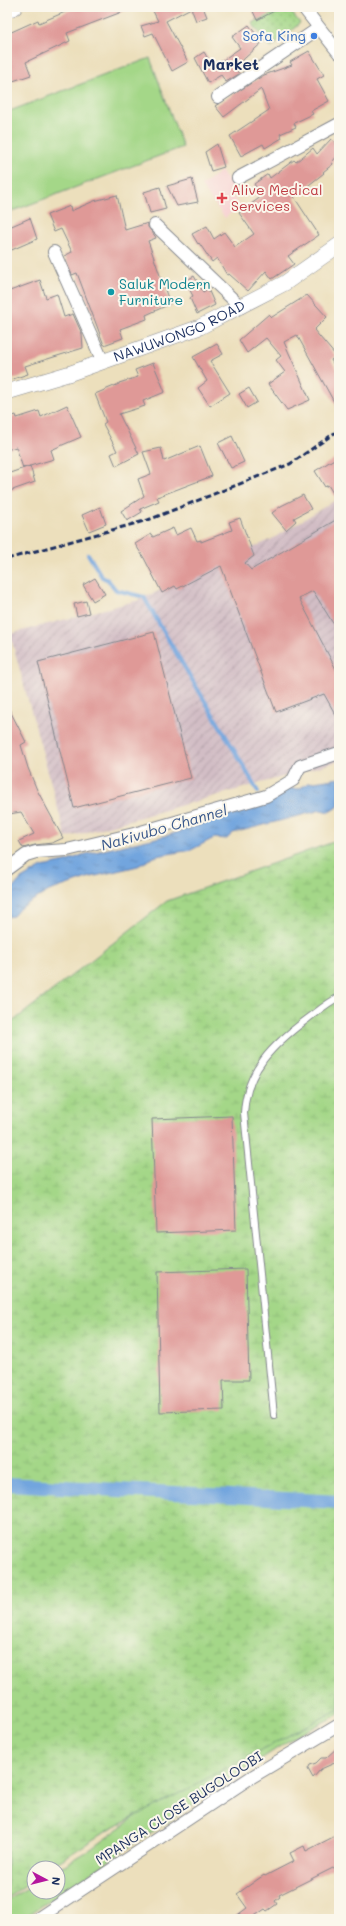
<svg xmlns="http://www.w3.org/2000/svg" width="346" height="1926" font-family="Mali,sans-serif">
<defs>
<pattern id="industrial-furrows" width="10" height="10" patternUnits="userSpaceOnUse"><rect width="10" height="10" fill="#d2bdc5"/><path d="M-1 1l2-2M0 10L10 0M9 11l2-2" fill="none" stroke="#aa9aa3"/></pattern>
<pattern id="wetland-marsh" width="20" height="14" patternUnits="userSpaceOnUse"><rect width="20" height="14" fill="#a4d788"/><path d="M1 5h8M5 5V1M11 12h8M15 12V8" fill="none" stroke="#8db978"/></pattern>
<pattern id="park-dots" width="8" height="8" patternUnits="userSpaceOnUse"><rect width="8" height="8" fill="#a4d788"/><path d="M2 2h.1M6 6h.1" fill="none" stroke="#8db978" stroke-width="1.8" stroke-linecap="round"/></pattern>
<pattern id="water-ripples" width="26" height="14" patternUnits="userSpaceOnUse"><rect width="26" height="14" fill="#72a5de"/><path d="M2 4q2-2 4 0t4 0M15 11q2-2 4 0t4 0" fill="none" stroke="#5d87b7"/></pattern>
</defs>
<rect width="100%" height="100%" fill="#fbf7ec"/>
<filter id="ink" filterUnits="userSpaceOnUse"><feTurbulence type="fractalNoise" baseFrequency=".025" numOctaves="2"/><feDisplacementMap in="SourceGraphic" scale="8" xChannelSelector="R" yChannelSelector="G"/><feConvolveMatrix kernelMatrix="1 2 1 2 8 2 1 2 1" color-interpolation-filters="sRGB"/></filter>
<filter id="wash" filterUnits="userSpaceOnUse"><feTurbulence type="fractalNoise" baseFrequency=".012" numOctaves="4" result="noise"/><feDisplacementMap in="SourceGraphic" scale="16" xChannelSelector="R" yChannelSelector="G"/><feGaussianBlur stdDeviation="0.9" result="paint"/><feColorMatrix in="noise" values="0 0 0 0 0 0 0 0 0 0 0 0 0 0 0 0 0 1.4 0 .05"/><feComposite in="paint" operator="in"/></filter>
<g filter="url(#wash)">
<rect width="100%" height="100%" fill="#ecdfbc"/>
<path fill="#f7cfd0" d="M221,171L233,187L229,191L240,206L225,218L201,186Z"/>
<path fill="url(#industrial-furrows)" d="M339,498V761L66,838L10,634L139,600L272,539Z"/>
<path fill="#a4d788" stroke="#608373" d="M150,58L183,147L7,213V112Z
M339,1689V1714L291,1739L22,1919H7V1900L34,1884V1892H58V1869L88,1851L207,1765Z"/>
<path fill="url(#wetland-marsh)" stroke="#608373" d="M339,840V1709L100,1835L49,1868H34V1879L7,1898V1026L167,901Z"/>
<path fill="url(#park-dots)" stroke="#608373" d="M287,7L300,23L271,48L252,23Z"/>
<path fill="url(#water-ripples)" stroke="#466a9e" d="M339,778V806L329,812L321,810L233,833L227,839L214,838L191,850L156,856L138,866L87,878L49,891L20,908L13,916L7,917V895L21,879L42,867L66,862L82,855L169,835L227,816L249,803L271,800L286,788L299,789L308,783Z"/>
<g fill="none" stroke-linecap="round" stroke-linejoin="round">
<path stroke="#72a5de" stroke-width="4" d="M88,554L102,577L108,580L116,590L144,597C180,663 222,726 258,792"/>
<path stroke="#72a5de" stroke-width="14" d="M7,1484L339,1502"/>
</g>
<g id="blocks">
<path fill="#df9997" d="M77,7L132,8L67,33L70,41L26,62L31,75L13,81L7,64V34L38,20L39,23Z
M151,7H203L207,17L196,21L191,8L166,21L188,62L172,71L153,33L145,36L141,26L158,21Z
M251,7H282L257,20Z
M249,25L258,37L262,34L266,39L235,67L239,74L226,82L221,75L208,83L195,58L204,52L213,67L240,48L232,37Z
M309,51L324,75L317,79L329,101L311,111L313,114L294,123L296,127L280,134L282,138L265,148L263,144L241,156L230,136L269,110L261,89L224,117L215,106L264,75L292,65L290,62Z
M331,139L339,146V154L332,162L333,164L323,172L324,173L294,197L319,235L288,256L294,264L272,279L266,271L248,291L229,274L227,275L217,258L212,262L199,243L198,244L192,234L207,226L214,239L224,232L235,247L254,234L239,213L262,196L254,184L268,174L270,178L294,160L296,162L313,148L317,154Z
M217,144L224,167L211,171L205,152Z
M192,179L198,202L177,206L167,186Z
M160,187L166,209L150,213L144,192Z
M117,195L125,230L148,223V227L155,236L156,238L148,241L170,304L146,315L147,319L120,329L123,338L104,345L77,273L72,275L64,256L72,252L61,229L54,232L47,215L70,206L71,211L94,201Z
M30,218L37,239L7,252V240L10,238L7,228Z
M194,276L203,292L208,289L215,305L197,314L190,298L193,296L185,281Z
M40,280L46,298L57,294L64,317L73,314L82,334L83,348L25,366L28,374L7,381V292Z
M307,295L327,317L314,330L336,356L331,360L339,373V411L297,335L284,342L310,400L287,410L268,384L285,372L276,360L281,356L266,338L247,353L239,340L269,314L272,317Z
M217,344L223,354L210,361L230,393L210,406L198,388L207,381L193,357Z
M153,363L165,392L143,401L145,406L119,414L139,454L116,466L111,454L117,451L103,424L106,422L95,394L119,384V383L138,377L135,370Z
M249,388L257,402L247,408L239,394Z
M67,405L81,437L51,450L54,459L23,468L16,447L7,450V418L16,415L17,418L39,411L41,417Z
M232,436L244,462L231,468L218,443Z
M200,446L212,476L157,497L159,501L140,509L142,512L127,521L121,511L144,496L138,479L151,474L143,452L161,448L164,461Z
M339,456V503L328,485L325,487L315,471Z
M30,466L35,482L7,492V474Z
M303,495L311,509L294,518L296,521L286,530L272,513L281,506Z
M100,507L106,524L89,531L82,515Z
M240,518L254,556L245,563L251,570L339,518V633L313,591L299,598L339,675V721L324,694L276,712L221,566L177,589L175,586L162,593L144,558L135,544L151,534L153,537L173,528L176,535L191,528L197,541L201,540V542L232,530L229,522Z
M95,578L105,594L93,601L83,585Z
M86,601L89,613L77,616L74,604Z
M154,632L191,778L74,808L38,662Z
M7,705L26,742L21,745L28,768L37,790L63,838L52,843L35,845L23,848L19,841L34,834L21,812L9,814L7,802Z
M232,1116L236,1230L156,1233L152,1119Z
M246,1269L249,1380H223L224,1410L160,1412L157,1272Z
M339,1746V1761L321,1769L313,1778L308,1769L310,1765L316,1763L321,1758H326Z
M339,1834V1865L279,1895L280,1897L275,1901L277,1904L267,1911L265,1909L250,1919H232L247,1908L237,1894L264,1875L265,1876L294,1861L290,1853L304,1846L306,1851Z"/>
</g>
</g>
<g filter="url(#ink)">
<use href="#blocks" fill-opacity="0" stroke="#84878d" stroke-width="1"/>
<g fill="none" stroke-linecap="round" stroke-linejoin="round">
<g stroke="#84878d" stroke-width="8">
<path id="service" d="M274,1415L244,1113C246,1070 274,1044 306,1020C317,1012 327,1003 339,997"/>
</g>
<g stroke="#84878d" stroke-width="14">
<path id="minor" d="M303,7L339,53
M218,97L319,28
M238,178L339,124
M155,225L241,307
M54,252L103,362
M7,869L26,855L36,852L67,850L134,834L266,796L293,780L300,766L339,753
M37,1919L250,1778L339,1725"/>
</g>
<g stroke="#84878d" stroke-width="16">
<g id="tertiary">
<path d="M7,10L15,7"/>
<path id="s1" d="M7,392L71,373L200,327L285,283L339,245"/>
</g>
</g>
<use href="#service" stroke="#fff" stroke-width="6"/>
<use href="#minor" stroke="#fff" stroke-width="12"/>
<use href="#tertiary" stroke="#fff" stroke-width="15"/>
<path stroke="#1b2f5e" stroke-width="3" stroke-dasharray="6 3" stroke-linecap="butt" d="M7,559L148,520L290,464L339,430"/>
</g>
</g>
<circle fill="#3f7fe0" stroke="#fbf7ec" stroke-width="1.5" cx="314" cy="36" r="4"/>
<path fill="#e0444e" stroke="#fbf7ec" stroke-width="1.5" d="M220 192h4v4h4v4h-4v4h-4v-4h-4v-4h4z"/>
<circle fill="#0f9aa8" stroke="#fbf7ec" stroke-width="1.5" cx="111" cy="292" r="4"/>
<g text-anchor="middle" stroke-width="4" stroke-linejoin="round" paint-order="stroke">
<g font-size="14" fill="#366cbe" stroke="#fbf7ec" text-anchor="end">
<text x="306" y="41">Sofa King</text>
</g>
<g font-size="14" fill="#be3a42" stroke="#fbf7ec" text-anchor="start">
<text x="231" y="195">Alive Medical<tspan x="231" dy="16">Services</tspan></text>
</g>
<g font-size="14" fill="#0d838f" stroke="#fbf7ec" text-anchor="start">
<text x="119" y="289">Saluk Modern<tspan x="119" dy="16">Furniture</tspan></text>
</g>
<g font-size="14" fill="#1b2f5e" stroke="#fbf7ec">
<text dy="5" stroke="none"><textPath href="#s1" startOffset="183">NAWUWONGO ROAD</textPath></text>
<text transform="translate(179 1808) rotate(-33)" y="5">MPANGA CLOSE BUGOLOOBI</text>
</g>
<g font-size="15" font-style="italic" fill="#39588b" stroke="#fbf7ec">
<text transform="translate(164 828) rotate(-16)" y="5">Nakivubo Channel</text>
</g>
<g font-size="16" font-weight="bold" fill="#1b2f5e" stroke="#fbf7ec">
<text x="231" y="70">Market</text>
</g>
</g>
<rect width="346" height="1926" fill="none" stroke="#fbf7ec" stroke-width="24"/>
<g transform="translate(46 1880) rotate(97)"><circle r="19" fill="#fbf7ec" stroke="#a1a7b3"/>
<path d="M0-3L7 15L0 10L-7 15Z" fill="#b5179e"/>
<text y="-6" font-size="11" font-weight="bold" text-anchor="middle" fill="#1b2f5e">N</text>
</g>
</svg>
